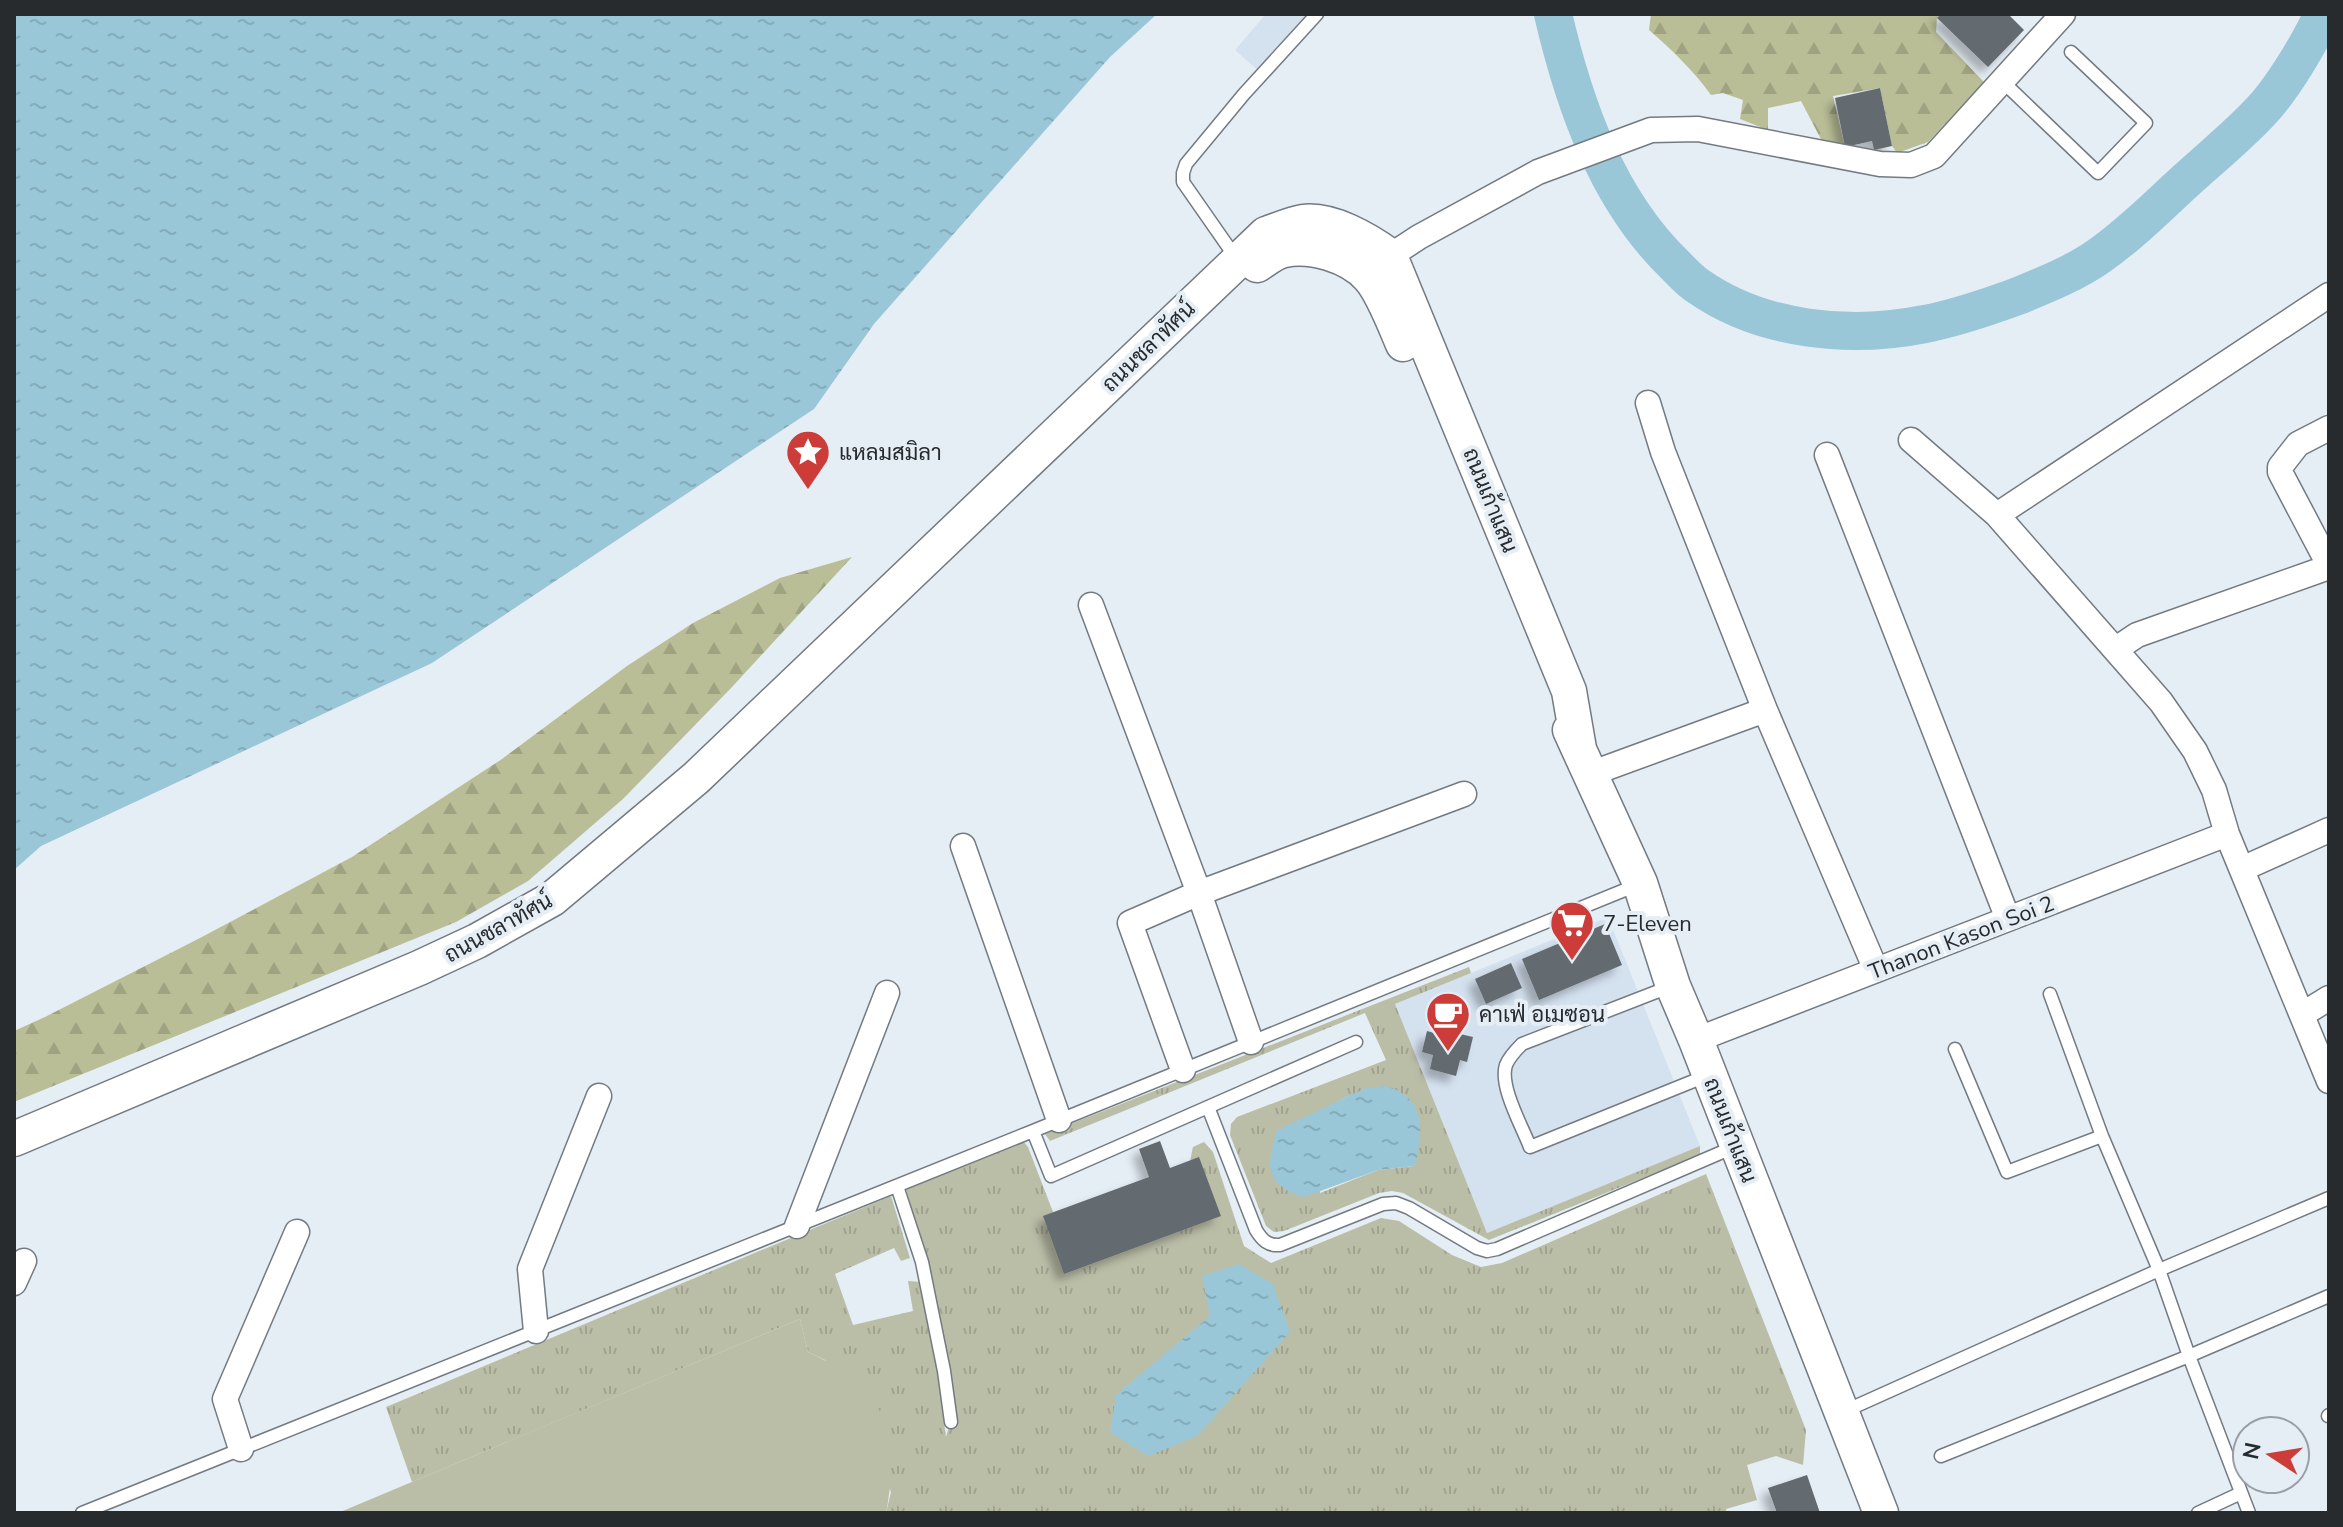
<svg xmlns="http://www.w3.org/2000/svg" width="2343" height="1527" font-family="'Nunito Sans',Sarabun,sans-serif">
<defs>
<pattern id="grass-tufts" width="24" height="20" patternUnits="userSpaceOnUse" patternTransform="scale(2)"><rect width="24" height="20" fill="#bbbea7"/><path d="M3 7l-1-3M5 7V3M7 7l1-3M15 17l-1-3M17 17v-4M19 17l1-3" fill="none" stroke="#a1a390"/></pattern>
<pattern id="forest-firs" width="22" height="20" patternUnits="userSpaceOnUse" patternTransform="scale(2)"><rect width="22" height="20" fill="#b9be97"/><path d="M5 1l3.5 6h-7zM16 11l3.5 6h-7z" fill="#9fa382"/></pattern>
<pattern id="water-ripples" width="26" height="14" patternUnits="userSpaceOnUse" patternTransform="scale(2)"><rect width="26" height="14" fill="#99c7d7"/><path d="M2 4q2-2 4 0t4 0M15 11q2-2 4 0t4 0" fill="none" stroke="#84abb9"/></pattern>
<filter id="shadow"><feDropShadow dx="-7" dy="7" stdDeviation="4" flood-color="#0004"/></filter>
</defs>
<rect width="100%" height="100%" fill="#e5edf5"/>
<path fill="#d4e1ef" d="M1266,14H1311L1260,72L1235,50Z
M1608,917L1700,1146L1487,1233L1395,1004Z"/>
<path fill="url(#grass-tufts)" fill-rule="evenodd" d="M1469,967L1471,973L1395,1004L1487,1233L1700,1146V1155L1489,1240L1403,1193L1392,1191L1379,1193L1284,1231L1274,1232L1266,1226L1230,1135L1231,1124L1237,1117L1386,1060L1365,1013L1050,1141L1045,1134ZM1348,1096L1414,1166L1378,1170L1320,1193L1326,1108Z
M1024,1142L1028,1147L1053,1212L1220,1216L1199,1158L1190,1161L1193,1147L1204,1142L1213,1152L1244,1246L1271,1263L1381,1218L1399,1221L1452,1255L1481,1267L1502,1263L1706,1174L1806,1430L1803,1465L1776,1456L1747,1465L1757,1500L1726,1509L1727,1513H886L891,1492L825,1360L808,1352L800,1319L412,1482L386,1407L891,1196L910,1258L901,1261L894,1248L835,1274L853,1325L913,1311L908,1281L921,1282L936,1362L946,1437L955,1406L929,1270L906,1189Z"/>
<path fill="url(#forest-firs)" d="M1651,14H1941L1937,18L1936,32L1984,82L1928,142L1897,153L1892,146L1880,88L1833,96L1845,147L1823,143L1801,101L1768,108V130L1740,119L1743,100L1723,93L1711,95C1693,70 1672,50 1649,30Z
M852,557L732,687L623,799L528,881L456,922L14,1102V1031L45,1017L200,938L352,857L502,759L627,666L693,623L780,578Z"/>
<path fill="#bbbea7" d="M800,1319L808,1352C825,1360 842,1369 856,1380C894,1411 895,1469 886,1513H338Z"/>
<path fill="url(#water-ripples)" d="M14,14H1157L1110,57L874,324L814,409L432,663L41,846L14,870Z
M1386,1086C1427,1098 1423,1132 1415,1166L1378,1170L1304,1197L1289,1192L1276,1182L1269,1165L1276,1131L1348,1096L1367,1088Z
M1239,1264L1273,1284L1290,1332L1197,1436L1148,1456L1110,1432L1116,1395L1210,1316L1202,1276Z"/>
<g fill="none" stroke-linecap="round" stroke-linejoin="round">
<path stroke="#99c7d7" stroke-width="38" d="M1553,14C1574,104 1607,200 1676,266C1683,273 1690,281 1698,286C1762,331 1850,339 1925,324C1956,318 1988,307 2018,296C2045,285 2075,273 2099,256C2129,235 2155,209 2181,185C2208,160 2237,137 2261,111C2283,88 2310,42 2323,14"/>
</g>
<path fill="#636a70" filter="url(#shadow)" d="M1941,14H2008L2024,30L1988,67L1937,18Z
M1880,88L1892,146L1874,150L1872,141L1845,147L1835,98Z
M1605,924L1622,965L1539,1000L1522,959Z
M1511,963L1522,988L1486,1004L1475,979Z
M1427,1031L1445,1036L1447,1031L1473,1037L1467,1062L1460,1060L1456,1076L1430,1069L1433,1055L1422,1052Z
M1160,1141L1170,1168L1199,1157L1221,1216L1064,1274L1043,1216L1149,1177L1139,1149Z
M1807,1475L1820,1513H1777L1768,1488Z"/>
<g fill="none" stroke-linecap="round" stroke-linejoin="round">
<g stroke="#737a81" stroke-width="15">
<path id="lane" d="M2002,81L2098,173L2146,123L2071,52
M1236,258L1183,182V173L1186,164L1244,94L1317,14
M1669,987L1522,1044C1516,1050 1509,1057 1506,1065C1499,1086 1522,1126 1530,1147L1706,1076
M2050,994L2102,1136L2159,1270L2189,1356L2249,1513
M1955,1049L2007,1172L2102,1136
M1208,1107L1256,1230C1262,1240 1268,1246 1280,1245L1383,1204L1396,1203L1409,1208L1477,1248L1487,1251L1497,1249L1734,1147
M1033,1131L1051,1176L1356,1042
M897,1186L922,1262L944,1371L951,1422
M1845,1411L2159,1270L2329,1198
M2328,1416L2329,1415
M1941,1456L2189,1356L2329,1296
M82,1513L1033,1131L1637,885
M2198,1513L2241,1493"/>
</g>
<g stroke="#737a81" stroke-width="27">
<path id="street" d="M1380,266L1390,256L1419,237L1538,172L1651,130L1698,129L1880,164L1911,165L1934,156L2063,14
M1648,403L1663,452L1765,710L1876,970
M2329,428L2298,444L2280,467V472L2329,565
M1911,440L1997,515L2161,702L2195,751L2214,790L2227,834L2329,1081
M1827,455L2008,919
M1997,515L2329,295
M1091,605L1199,893L1251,1042
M2116,649L2137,635L2329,567
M1590,774L1765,710
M963,846L1059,1120
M2242,869L2329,830
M2303,1014L2329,998
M1696,1040L2227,834
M1183,1070L1130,923L1199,893L1464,794
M797,1226L887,993
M14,1283L24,1261
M536,1331L530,1269L599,1096
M241,1449L225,1399L297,1232"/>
</g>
<g stroke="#737a81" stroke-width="37">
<path id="secondary" d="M1257,265C1265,260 1274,252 1284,250C1311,244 1350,256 1369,277C1382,291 1395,325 1403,344
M1570,730L1640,883L1673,986L1696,1040L1881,1513
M14,1139L419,968L477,941L552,899L696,778L1266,234C1278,230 1291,224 1303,222C1331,218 1368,240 1390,256L1569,691L1579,749"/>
</g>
<use href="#lane" stroke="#fff" stroke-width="12"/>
<use href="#street" stroke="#fff" stroke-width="24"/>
<use href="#secondary" stroke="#fff" stroke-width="34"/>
</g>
<defs>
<g id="sight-pin" transform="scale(2.3)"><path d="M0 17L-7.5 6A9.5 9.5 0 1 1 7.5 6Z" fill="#cc3d39" stroke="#e5edf5"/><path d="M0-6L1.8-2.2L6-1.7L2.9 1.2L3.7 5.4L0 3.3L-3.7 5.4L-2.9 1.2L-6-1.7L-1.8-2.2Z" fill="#fff"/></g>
<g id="supermarket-pin" transform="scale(2.3)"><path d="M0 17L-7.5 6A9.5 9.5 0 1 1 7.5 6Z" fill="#cc3d39" stroke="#e5edf5"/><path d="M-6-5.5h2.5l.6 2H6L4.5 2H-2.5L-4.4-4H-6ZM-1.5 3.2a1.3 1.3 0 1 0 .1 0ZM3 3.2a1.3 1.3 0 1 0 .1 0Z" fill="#fff"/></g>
<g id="cafe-pin" transform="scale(2.3)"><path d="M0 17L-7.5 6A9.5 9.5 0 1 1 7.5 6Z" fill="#cc3d39" stroke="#e5edf5"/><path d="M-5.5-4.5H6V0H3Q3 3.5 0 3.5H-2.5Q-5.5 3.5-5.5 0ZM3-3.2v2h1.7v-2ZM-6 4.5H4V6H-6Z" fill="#fff"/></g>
</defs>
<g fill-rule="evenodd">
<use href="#sight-pin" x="808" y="452"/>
<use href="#supermarket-pin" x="1572" y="923"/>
<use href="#cafe-pin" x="1448" y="1014"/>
</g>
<g text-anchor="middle" stroke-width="8" stroke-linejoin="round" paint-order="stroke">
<g font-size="22" fill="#282b2e" stroke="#e5edf5">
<text transform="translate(1148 346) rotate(-44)" y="8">ถนนชลาทัศน์</text>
<text transform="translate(1491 500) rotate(68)" y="8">ถนนเก้าแสน</text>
<text transform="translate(498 927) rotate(-29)" y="8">ถนนชลาทัศน์</text>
<text transform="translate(1961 937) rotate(-21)" y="8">Thanon Kason Soi 2</text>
<text transform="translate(1731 1130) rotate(69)" y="8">ถนนเก้าแสน</text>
</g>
<g font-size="22" fill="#282b2e" stroke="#e5edf5" text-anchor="start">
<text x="839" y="460">แหลมสมิลา</text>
<text x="1603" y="931">7-Eleven</text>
<text x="1479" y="1022">คาเฟ่ อเมซอน</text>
</g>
</g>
<rect width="2343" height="1527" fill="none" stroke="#282b2e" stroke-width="32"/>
<g transform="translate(2271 1455) rotate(282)"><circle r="38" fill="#e5edf5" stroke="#999fa5" stroke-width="2"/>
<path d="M0-6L14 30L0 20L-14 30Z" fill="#cc3d39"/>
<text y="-12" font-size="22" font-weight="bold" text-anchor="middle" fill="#282b2e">N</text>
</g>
</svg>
